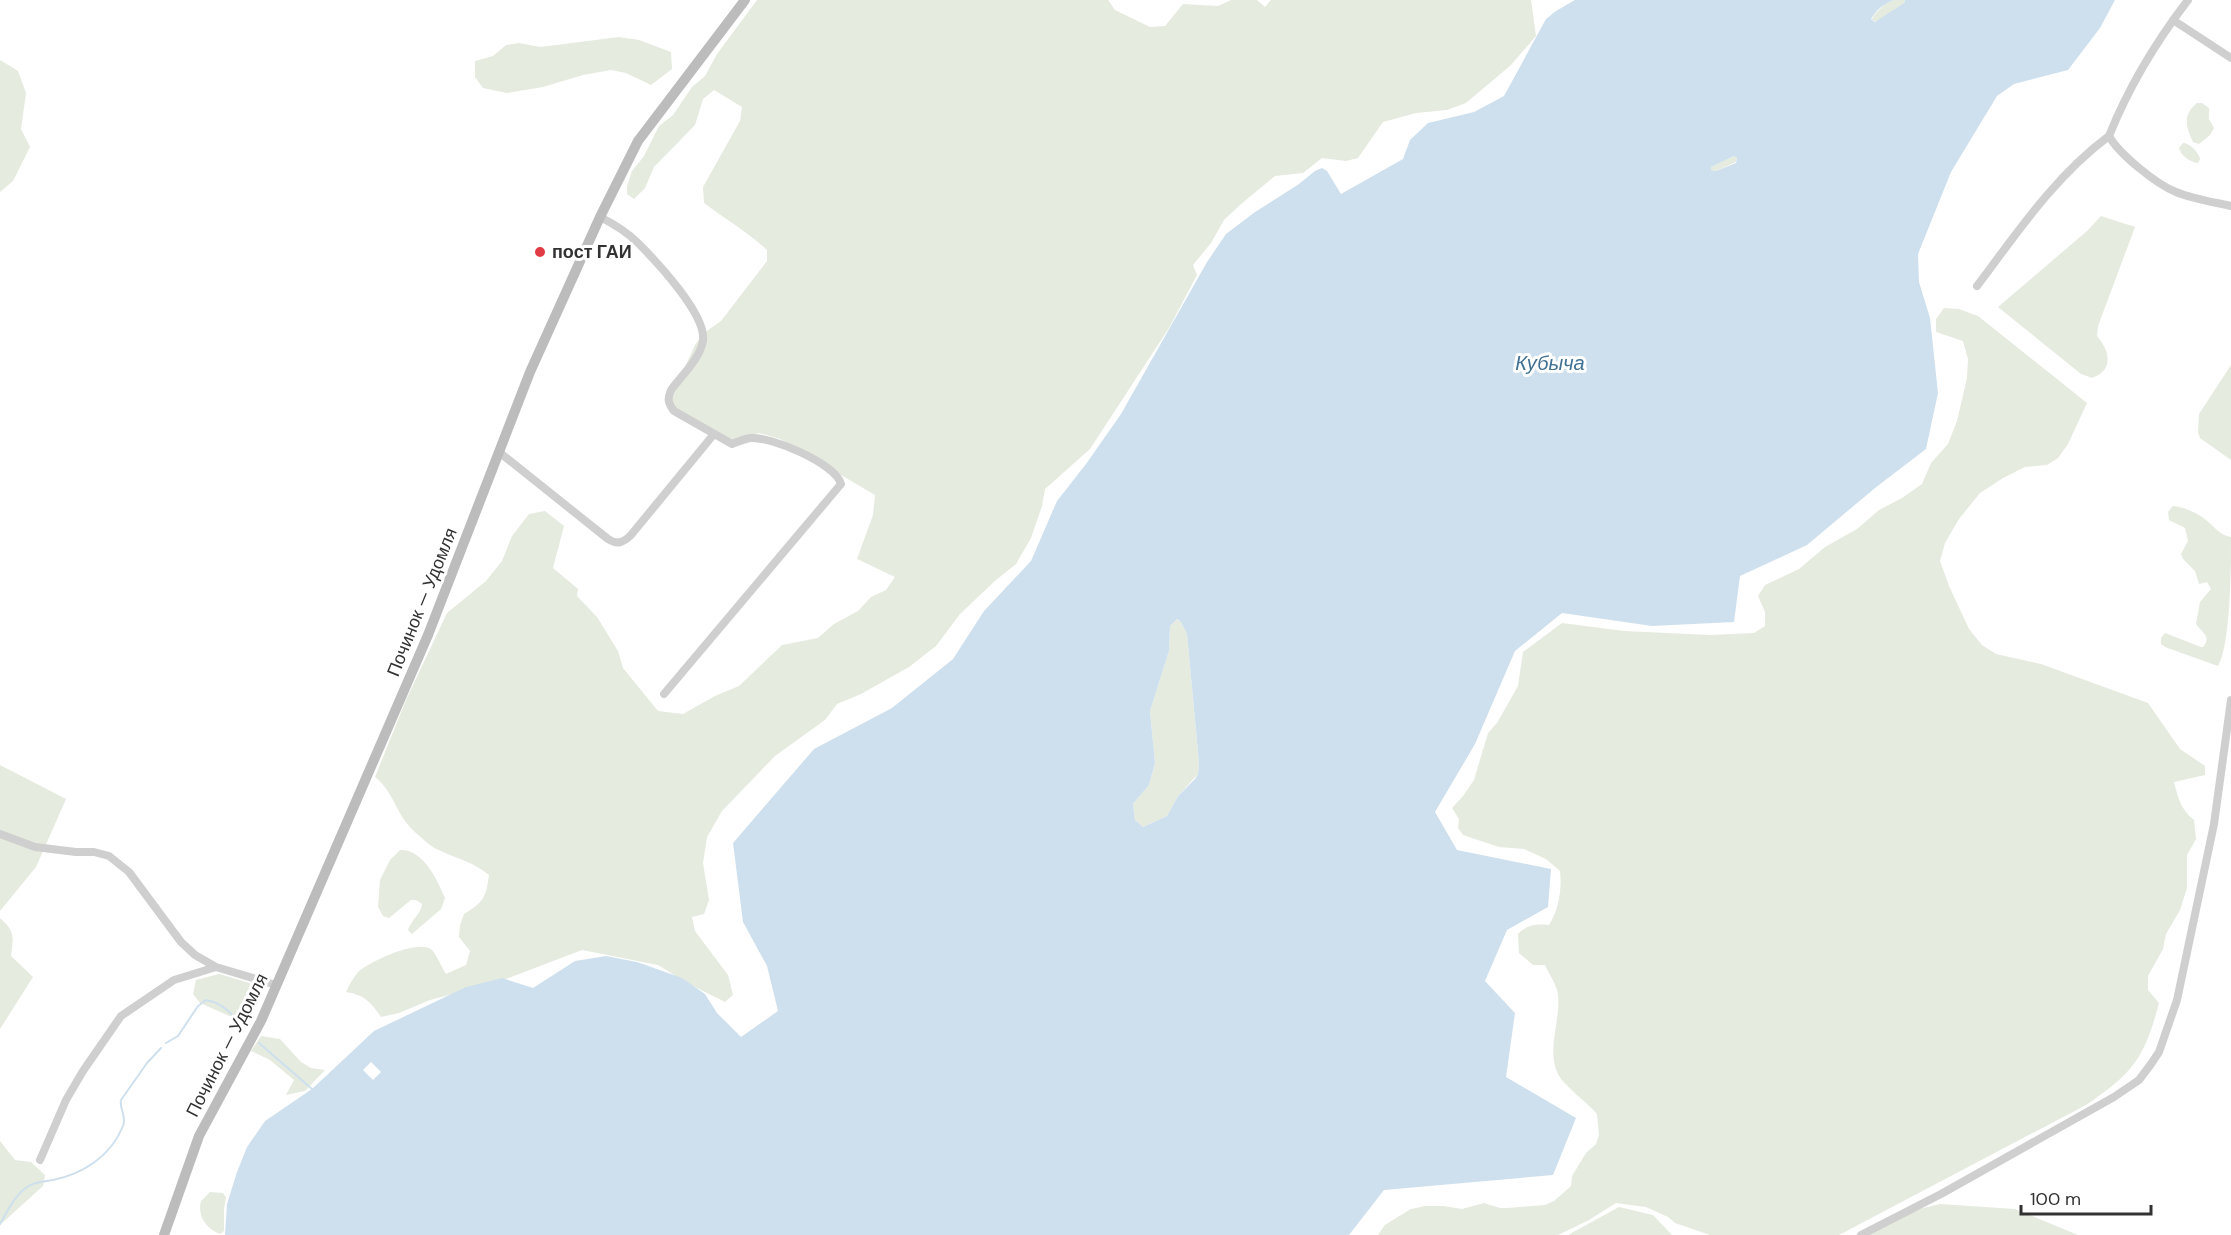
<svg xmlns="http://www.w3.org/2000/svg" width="2231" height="1235" font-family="'DM Sans',sans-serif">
<rect width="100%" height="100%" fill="#fff"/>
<path fill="#e5ebde" d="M757,0H1108L1115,10L1150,27L1165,26L1183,4L1218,6L1231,0H1257L1265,7L1271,0H1531L1536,36L1511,65L1466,103L1447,110L1416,113L1383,122L1358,158L1346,161L1322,158L1303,173L1275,176L1241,204L1224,220L1211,243L1193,265L1197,275L1169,328L1090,449L1045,489L1042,506L1031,538L1016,564L996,580L960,614L936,646L909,667L861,694L837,704L825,720L775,756L722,811L707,837L703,863L709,900L704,914L692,917L695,931L728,975L733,995L725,1002L687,983L658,965L582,950L498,982L430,1000L399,1013L381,1017C371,1002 363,994 346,992C349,985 353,978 358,972C369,962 419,938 432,950C436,954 442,968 446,974L466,965L470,951L459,937L460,925L464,914C484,902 486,897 489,875C470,860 459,860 439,850C431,847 423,839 416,833C395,815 396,794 375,777L406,700L447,613L486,581L502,561L512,536L529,514L545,511L564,526L553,568L578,589L577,596L597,617L618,651L623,668L658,711L683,714L715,696L739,686L782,645L818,638L834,624L858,611L871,597L886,590L895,577L857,559L873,515L875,495L780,439L759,433L727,441L676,409L670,400L695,345L704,333L721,321L767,261V250C748,232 725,219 704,203L703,187L740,121L742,107L714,90L703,99L695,125L654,167L645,188L634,199L627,194V186L632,171L644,156L659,126L673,115L692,87L705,76L717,54Z
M1894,0H1905L1904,3L1877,22L1872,20L1873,16L1886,3Z
M619,37L639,40L671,52L672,69L651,85L626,73L611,70L583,75L543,87L507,93L483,88L475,77V61L493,56L506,45L519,43L540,47Z
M0,60L18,71L26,93L21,129L30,147L13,181L0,192Z
M2197,103H2202L2209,108V119L2214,128L2210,135L2199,144L2193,142C2186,127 2182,115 2197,103Z
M2183,143C2190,143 2199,153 2200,159L2198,163C2190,162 2181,156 2179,148Z
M1734,156L1737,158L1736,162L1716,171L1711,170V167Z
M2101,216L2135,227L2098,326L2097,336C2109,350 2115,370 2092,378L2081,374L1998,307L2087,231Z
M1944,308L1959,309L1978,316L2087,403L2068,444L2058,458L2047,465L2025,467L2003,478L1980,493L1959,519L1945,543L1940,561L1949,586L1969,629L1982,645L1996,654L2041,664L2148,703L2180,749L2205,766V775L2174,782C2178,798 2181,810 2194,820L2196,839L2187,855V888L2180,910L2166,934L2163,949L2148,976V990L2159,1003C2144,1059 2133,1073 2086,1105L1839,1235H1710L1675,1223L1668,1217L1646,1207L1616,1203L1589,1220L1558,1235H1378L1385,1225L1396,1218L1411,1209L1425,1206H1443L1462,1209L1484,1203L1500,1208H1508L1545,1205L1554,1201L1571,1186L1572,1176L1586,1153L1596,1144L1599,1135L1597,1114C1587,1102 1565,1087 1558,1074C1546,1050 1561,1020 1558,995C1557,985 1549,974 1545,965H1533L1519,953L1518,934C1528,924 1536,924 1549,925C1559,910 1562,888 1560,871L1546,859L1524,849L1499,847L1463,835L1458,828L1459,819L1452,808L1463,796L1474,780L1488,733L1497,723L1518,686L1523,652L1562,623L1624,631L1710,635L1754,633L1765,626V612L1758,596L1765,585L1799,569L1825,547L1857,529L1879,510L1902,498L1922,484L1931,463L1948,444L1957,421L1967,378L1968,359L1963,341L1936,332V319Z
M2231,365V460L2200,438L2198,432L2199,414Z
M2173,506C2185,507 2197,513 2206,520C2215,527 2219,535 2231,537C2231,566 2231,645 2218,666L2165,647L2161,644V638L2165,633L2201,647H2203C2212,636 2202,633 2196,624L2200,602L2211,589L2207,582L2199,584L2195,571L2183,559L2181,554L2188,541L2185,528L2169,520L2168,512Z
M1176,619L1181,622L1187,634L1199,763L1198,774L1178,796L1167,816L1143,827L1135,820L1133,804L1149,785L1155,763L1150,711L1169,651L1170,626Z
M0,765L66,799L36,867L0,911Z
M400,850C423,849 437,879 445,898L441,909L412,934L408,930C411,920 421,914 422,904L416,900H411L389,918L383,916L378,907L380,880L390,860Z
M0,918C16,932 13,937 11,956L33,977L0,1029Z
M219,974L250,983L251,994L234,1018L200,1003L193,994L196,980Z
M261,1036L280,1039L301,1062L311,1068L325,1070L305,1091L286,1095L294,1080L270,1060L251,1051Z
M0,1141L15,1160L31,1162L45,1175L43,1186L0,1225Z
M210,1192L223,1193L226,1197L224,1209V1231L220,1234C206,1229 197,1216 201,1201Z
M1940,1204L2015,1209L2078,1235H1865L1907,1212Z
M1619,1207L1653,1215L1672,1235H1568Z"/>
<path fill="#cee0ed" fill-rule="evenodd" d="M1575,0H1894C1885,3 1876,10 1871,19L1875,22L1904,3L1905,0H2115L2100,28L2068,70L2014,84L1997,96L1951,172L1918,254L1919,282L1930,318L1938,393L1926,449L1875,488L1807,545L1740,576L1734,622L1652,626L1562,613L1515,651L1475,744L1435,812L1457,850L1551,869L1548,907L1507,930L1485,981L1515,1013L1506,1077L1576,1118L1553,1175L1384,1190L1349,1235H225L227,1204L237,1172L247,1147L265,1121L312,1089L374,1031L466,987L502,978L533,988L575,961L606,956L637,962L682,978L705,994L717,1013L741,1037L778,1011L767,966L743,922L733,843L814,749L892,708L953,659L984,611L1031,561L1057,501L1086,464L1121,414L1207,262L1226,234L1255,212L1299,184L1315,171L1322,168L1327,171L1341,194L1403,159L1410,140L1428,123L1474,112L1504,96L1546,19L1556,11ZM1734,156L1737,158L1736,163L1716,171L1711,170V167ZM1177,619L1181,622L1187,634L1199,763L1198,774L1195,779L1178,796L1167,816L1143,827L1135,820L1133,804L1149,785L1155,763L1150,711L1169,651L1170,626Z"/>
<path fill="#fff" d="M371,1062L381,1072L373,1080L363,1070Z"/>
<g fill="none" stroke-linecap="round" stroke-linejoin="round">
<path stroke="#cee0ed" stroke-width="2" d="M166,1043L178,1036L198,1006L206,1000C222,1002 234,1015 243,1028
M259,1043L312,1089
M0,1224C7,1212 15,1195 27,1187C35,1181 44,1182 53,1180C83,1174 111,1156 123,1126C127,1116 119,1109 121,1100L147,1063L161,1048"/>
<path stroke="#cfcfcf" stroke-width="8" d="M2188,0C2155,43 2129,86 2109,136C2119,154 2156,184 2176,192C2193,199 2213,202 2231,206
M2173,20L2231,58
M600,217C614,224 627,232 638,243C656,261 706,314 703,340C701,358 681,376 671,390C667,399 668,403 674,411L732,444C737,442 744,439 750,438C771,436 836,464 841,484L664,694
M1977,286C2017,233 2055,176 2109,136
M499,452L608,539C617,545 623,543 631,535L714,434
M0,834L35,847L76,852H94L109,856L129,872L181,942L195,955L216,967L276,985
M40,1160L66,1100L83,1071L121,1016L174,980L216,967
M1861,1235L1941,1194L2114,1097L2139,1080L2151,1064L2159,1052L2177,1000L2214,824L2231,700"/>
<path stroke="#bcbcbc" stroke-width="10" d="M164,1235L199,1136L261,1021L428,635L530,372L600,217L638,141L745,0"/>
</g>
<circle fill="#e13c45" stroke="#fff" stroke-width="2" cx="540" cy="252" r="6"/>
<g text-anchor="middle" stroke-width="6" stroke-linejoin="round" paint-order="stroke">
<g font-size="18" font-weight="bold" fill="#323232" stroke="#fff" text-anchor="start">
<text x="552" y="258">пост ГАИ</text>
</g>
<g font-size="18" fill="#323232" stroke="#fff">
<text transform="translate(422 602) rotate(-68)" y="6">Починок — Удомля</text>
<text transform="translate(227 1045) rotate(-63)" y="6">Починок — Удомля</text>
</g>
<g font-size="20" font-style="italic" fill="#417293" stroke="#fff">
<text x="1550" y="370">Кубыча</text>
</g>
</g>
<path d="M2021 1205v9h130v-9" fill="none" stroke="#323232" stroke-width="3"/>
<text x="2030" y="1205" font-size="18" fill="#323232" stroke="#ffffff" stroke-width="4.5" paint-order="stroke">100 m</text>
</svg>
